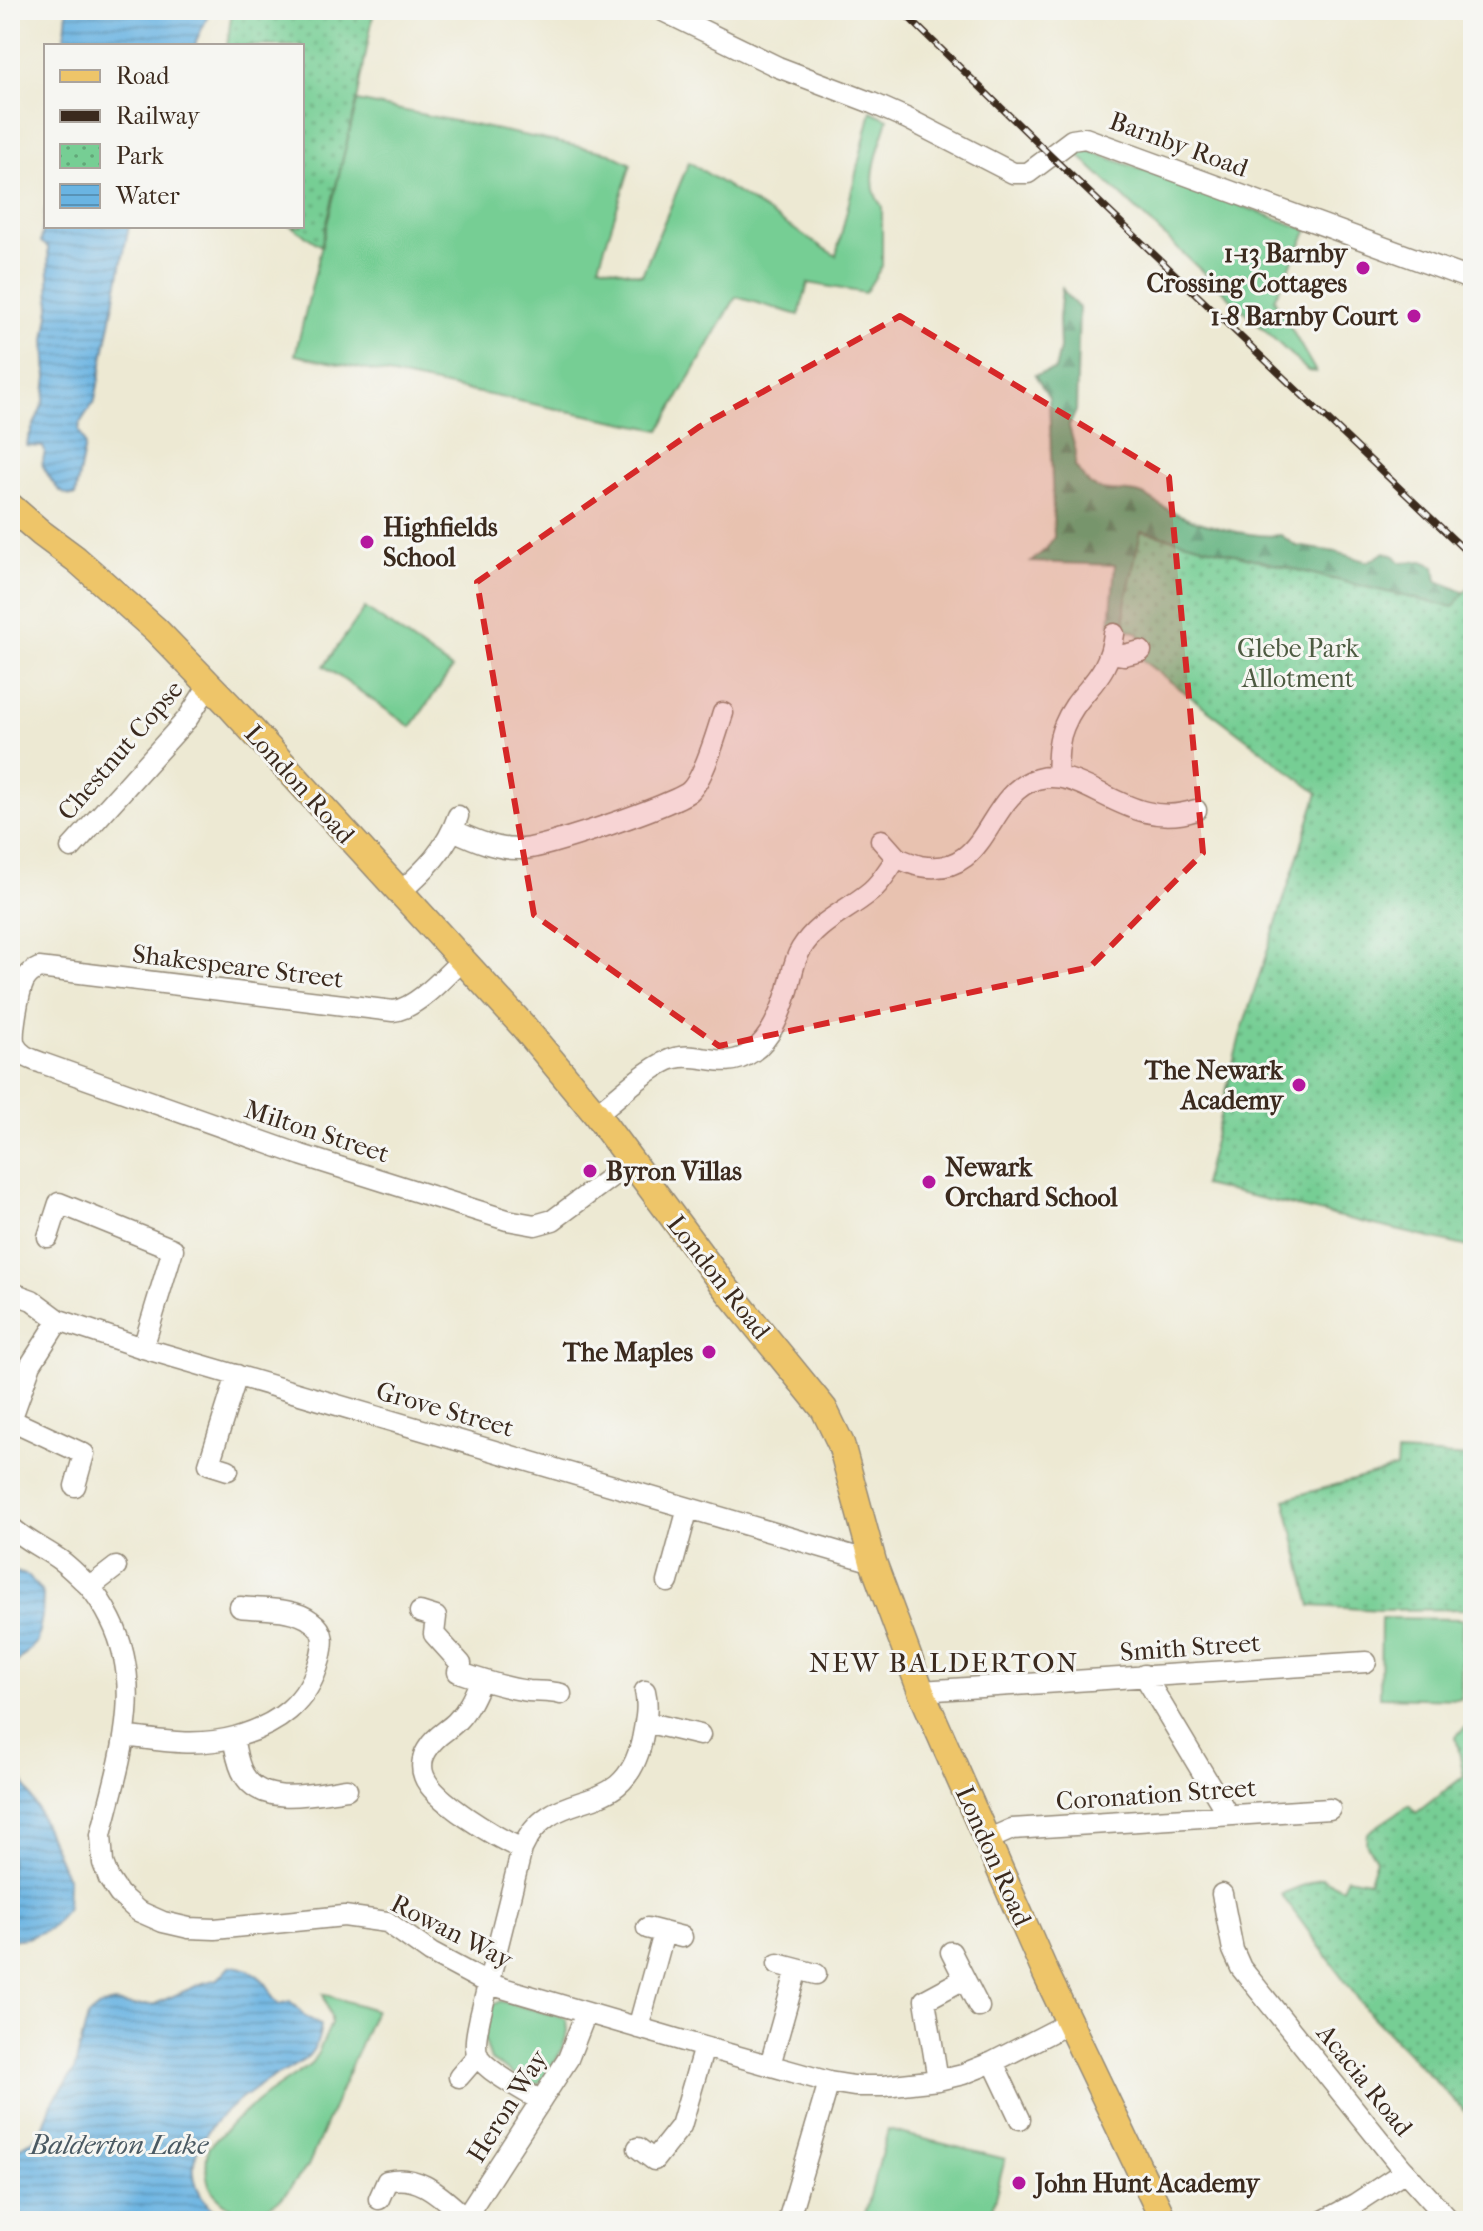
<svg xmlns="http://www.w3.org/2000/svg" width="1483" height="2231" font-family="'IM FELL French Canon',serif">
<defs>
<pattern id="forest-firs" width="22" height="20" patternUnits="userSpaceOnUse" patternTransform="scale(2)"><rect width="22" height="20" fill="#60b17e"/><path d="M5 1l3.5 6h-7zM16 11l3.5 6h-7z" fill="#509067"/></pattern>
<pattern id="park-dots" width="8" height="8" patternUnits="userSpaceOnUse" patternTransform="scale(2)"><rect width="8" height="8" fill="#76ce94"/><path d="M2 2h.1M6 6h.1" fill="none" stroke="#62a778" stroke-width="1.8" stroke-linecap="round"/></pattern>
<pattern id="water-rules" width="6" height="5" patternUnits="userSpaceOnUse" patternTransform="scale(2)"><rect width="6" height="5" fill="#6ab4e2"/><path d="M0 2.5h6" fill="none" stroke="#5893b7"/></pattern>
</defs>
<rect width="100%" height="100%" fill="#f6f6f2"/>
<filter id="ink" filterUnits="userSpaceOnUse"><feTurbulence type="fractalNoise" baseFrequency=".0125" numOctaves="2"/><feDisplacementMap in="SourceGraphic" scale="16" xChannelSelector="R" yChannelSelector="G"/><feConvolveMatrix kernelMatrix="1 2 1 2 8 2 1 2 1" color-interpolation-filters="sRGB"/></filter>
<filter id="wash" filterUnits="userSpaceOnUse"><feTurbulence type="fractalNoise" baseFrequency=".006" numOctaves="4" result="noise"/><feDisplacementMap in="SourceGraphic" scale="32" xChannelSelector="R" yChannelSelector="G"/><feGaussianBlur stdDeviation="1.8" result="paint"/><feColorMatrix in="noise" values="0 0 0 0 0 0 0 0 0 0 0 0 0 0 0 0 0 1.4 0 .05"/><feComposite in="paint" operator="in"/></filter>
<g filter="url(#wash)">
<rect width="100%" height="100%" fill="#ede9d3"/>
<path fill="#76ce94" stroke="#587c59" stroke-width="2" d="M357,101L610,153L631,164L599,265L642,275L689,162L836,256L871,111L888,119C881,145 862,184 882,206V266L865,293L808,283L799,315L736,297L660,430L295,355Z
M1082,148L1308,230L1274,299L1316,372L1308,371L1072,149Z
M365,608L452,669L411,727L324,666Z
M1381,1618L1462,1619L1461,1699L1380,1697Z
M323,1994L375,2010L308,2166L281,2199L247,2219C215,2196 201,2193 208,2148L235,2120L266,2095L310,2065L318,2053L331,2024V2018Z
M500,2001L562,2017L567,2020L568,2031L561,2051L545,2079L538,2084L530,2085L491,2060L489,2054L484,2038L493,2005Z
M888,2130L1005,2159L989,2221H863Z"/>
<path fill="url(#forest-firs)" stroke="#4e6e4e" stroke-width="2" d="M1062,288L1067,296L1079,308L1076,411L1069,426L1076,452L1075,466C1080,472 1085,481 1091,485C1107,496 1123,488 1140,494C1150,497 1157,504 1167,509C1193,523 1252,539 1281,535L1296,546L1336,552L1368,562L1385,552L1395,556L1400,562L1423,561L1435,566L1437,581L1465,592L1453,607C1349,585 1246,556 1142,531L1125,605V628L1110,624L1115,565L1031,562L1046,549L1054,537L1049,398L1035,375L1055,370L1060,348L1059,319Z"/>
<path fill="url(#park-dots)" stroke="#587c59" stroke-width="2" d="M232,10H374L357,101L321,246L291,226H302V46H227Z
M1141,531C1245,556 1348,585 1453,607L1473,582V1248L1203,1185L1240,1036L1318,793L1142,660L1139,633L1125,628V605Z
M1397,1453L1473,1457V1609L1380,1610L1311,1606L1285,1499L1396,1468Z
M1473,1720V2120L1368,2012L1281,1894L1322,1878L1342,1888L1347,1877L1369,1881L1376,1859L1366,1843L1367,1833L1409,1805L1416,1813L1464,1776L1456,1736Z"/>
<path fill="url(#water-rules)" stroke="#526f80" stroke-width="2" d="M67,10H211L196,41V46H64Z
M46,207V226H129L95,400L80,423L79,430L85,445L75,496C58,497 49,477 42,464L45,452L43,447L27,446L28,439L44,401L47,378L45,340L50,308L48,247L41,242Z
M10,1570L29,1576L43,1594L42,1616L37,1642L10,1669Z
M10,1764L23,1781L39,1813L68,1880L67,1908L51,1928L27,1938L10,1940Z
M230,1966C244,1966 261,1975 269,1988C273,1996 271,1999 279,2004L290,2001L306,2017L321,2025C320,2035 317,2046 310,2054C300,2066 281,2072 268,2080C228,2106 165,2153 208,2205C213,2211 221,2216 227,2221H10V2154L41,2134L52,2103L74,2071L88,2016L101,2006L114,2003L135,2006L155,2004L203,1983L218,1979Z"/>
</g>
<g filter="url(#ink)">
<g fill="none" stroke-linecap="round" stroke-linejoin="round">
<g stroke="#948a78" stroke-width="23">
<path id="minor" d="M661,10L778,67L872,103L908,119L1013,173H1028L1072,140L1085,138L1473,280
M1111,653L1124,655L1141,651
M1057,776C1058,759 1057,742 1064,726C1079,688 1108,683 1114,634
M453,830C476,841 498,850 523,849C545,848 676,804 690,791C704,778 717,732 723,713
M881,840L897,858
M71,848L188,718L209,685
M399,893C425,870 447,849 458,816
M462,960C445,976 416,1009 393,1011L39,968C32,971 28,974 24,981C19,991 11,1035 15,1045C20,1056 31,1059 42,1063L301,1155L507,1220L535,1225L553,1220L631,1162
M596,1114C615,1100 653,1063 675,1058C702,1051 724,1072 752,1052C771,1039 781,1012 788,990C792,976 793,962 801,949C818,921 846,912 871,891C882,882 888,869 897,858C905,861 912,864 920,866C990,879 985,794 1037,779C1085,764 1128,833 1196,810
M48,1237L59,1203L173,1249L143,1348
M10,1292L32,1300L59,1320L143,1348L873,1562
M11,1420L84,1454L75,1486
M10,1423L31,1364L59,1320
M228,1470L209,1464L237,1375
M10,1526C25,1541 44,1548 60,1560C70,1567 79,1577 88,1585C97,1595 105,1608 111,1620C146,1689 118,1766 101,1835L103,1863L109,1879L119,1894L138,1911L163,1922L189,1928L215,1929L344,1916L387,1922L431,1953L489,1984L704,2047L829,2082L854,2086H884L938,2080L963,2074L993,2062L1069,2023
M668,1582L688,1508
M90,1587L116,1567
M420,1612L436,1617L434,1634L461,1664L458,1672C481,1680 505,1688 529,1691C540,1692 549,1691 561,1694
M1144,1675L1228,1815
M481,1680C474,1696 468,1710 456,1722C447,1731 435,1736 429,1747C423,1755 420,1766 424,1776C433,1801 497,1838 522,1849
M921,1691L1366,1662
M645,1722L700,1735
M125,1736C160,1741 199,1747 235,1737C278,1725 308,1703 320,1659C324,1643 326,1631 311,1621C293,1607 262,1610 240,1607
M233,1738C236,1750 237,1764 244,1775C263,1808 317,1793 347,1789
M987,1840L1012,1829L1330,1809
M1222,1894L1233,1950L1241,1968L1401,2167L1450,2221
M647,1928L682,1937
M951,1952L979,2007
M778,1964L816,1974
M638,2028L664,1933
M993,2062L1020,2119
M770,2065L797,1969
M459,2077L478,2055
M938,2080L925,2000L964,1979
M541,2101C525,2091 487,2072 478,2056C473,2045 478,2028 480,2017L522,1849C553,1779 623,1826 642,1740C645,1724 649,1707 645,1691
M638,2148L654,2160L681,2126L704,2047
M379,2199L387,2181C421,2173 442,2198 466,2218
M463,2221L568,2059L586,2013
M788,2221L829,2082
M1323,2221L1355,2204L1405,2171"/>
</g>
<g stroke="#948a78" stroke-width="29">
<path id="major" d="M10,506L41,533L76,559L156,630L228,704L523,1026L596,1114L724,1286L824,1409L841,1444L873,1562L921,1691L1046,1974L1164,2221"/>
</g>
<use href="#minor" stroke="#fff" stroke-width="20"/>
<use href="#major" stroke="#eec569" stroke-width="26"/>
<g stroke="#3b2a1e" stroke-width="7">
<path id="rail" d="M901,10L1051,156L1473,558"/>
</g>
<use href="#rail" stroke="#f6f6f2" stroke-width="4" stroke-dasharray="12" stroke-linecap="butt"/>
</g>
</g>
<path fill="#d62828" fill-opacity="0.2" stroke="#d62828" stroke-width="6" stroke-dasharray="16 10" stroke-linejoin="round" d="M900,316L1169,477L1203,853L1090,967L719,1046L534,915L477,582L699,427Z"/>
<g fill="#b5179e" stroke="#f6f6f2" stroke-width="3">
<circle cx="1363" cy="268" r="8"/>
<circle cx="1414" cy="316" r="8"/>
<circle cx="367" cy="542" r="8"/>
<circle cx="1299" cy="1085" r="8"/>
<circle cx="590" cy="1171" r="8"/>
<circle cx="929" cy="1182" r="8"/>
<circle cx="709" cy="1352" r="8"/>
<circle cx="1019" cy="2183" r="8"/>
</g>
<g text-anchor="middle" stroke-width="6" stroke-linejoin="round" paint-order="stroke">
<g font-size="26" fill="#3b2a1e" stroke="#f6f6f2">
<text transform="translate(1179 144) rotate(20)" y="9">Barnby Road</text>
<text transform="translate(120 750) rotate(-49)" y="9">Chestnut Copse</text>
<text transform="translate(300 784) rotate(48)" y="9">London Road</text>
<text transform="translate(238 966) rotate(7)" y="9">Shakespeare Street</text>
<text transform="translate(317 1131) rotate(18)" y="9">Milton Street</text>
<text transform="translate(719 1277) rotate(52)" y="9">London Road</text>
<text transform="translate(445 1409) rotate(16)" y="9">Grove Street</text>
<text transform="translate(1190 1647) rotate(-4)" y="9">Smith Street</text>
<text transform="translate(1156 1794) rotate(-4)" y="9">Coronation Street</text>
<text transform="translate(994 1856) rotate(66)" y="9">London Road</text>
<text transform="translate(452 1931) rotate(27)" y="9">Rowan Way</text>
<text transform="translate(1365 2080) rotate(51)" y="9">Acacia Road</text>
<text transform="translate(507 2106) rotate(-58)" y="9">Heron Way</text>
</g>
<g font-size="26" font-weight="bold" fill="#3b2a1e" stroke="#f6f6f2" text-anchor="end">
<text x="1347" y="262">1-13 Barnby<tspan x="1347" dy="30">Crossing Cottages</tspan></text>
<text x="1398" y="325">1-8 Barnby Court</text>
<text x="383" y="536" text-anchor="start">Highfields<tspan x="383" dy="30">School</tspan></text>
<text x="1283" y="1079">The Newark<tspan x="1283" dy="30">Academy</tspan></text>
<text x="945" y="1176" text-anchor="start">Newark<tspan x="945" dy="30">Orchard School</tspan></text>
<text x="606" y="1180" text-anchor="start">Byron Villas</text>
<text x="693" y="1361">The Maples</text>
<text x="1035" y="2192" text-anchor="start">John Hunt Academy</text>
</g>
<g font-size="26" fill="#4d5b41" stroke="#f6f6f2">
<text x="1298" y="657">Glebe Park<tspan x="1298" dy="30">Allotment</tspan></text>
</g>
<g font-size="28" letter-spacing="2" fill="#3b2a1e" stroke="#f6f6f2">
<text x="944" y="1672">NEW BALDERTON</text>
</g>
<g font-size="28" font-style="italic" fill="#4b5a63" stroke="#f6f6f2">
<text x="119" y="2154">Balderton Lake</text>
</g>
</g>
<rect width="1483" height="2231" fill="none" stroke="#f6f6f2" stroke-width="40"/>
<rect x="44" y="44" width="260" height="184" fill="#f6f6f2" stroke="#aba49d" stroke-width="2"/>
<rect x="60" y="70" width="40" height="12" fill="#eec569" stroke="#aba49d" stroke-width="2"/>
<text x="116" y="84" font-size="24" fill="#3b2a1e">Road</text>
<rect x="60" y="110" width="40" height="12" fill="#3b2a1e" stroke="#aba49d" stroke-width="2"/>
<text x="116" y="124" font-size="24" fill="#3b2a1e">Railway</text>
<rect x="60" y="144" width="40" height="24" fill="url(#park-dots)" stroke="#aba49d" stroke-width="2"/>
<text x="116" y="164" font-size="24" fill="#3b2a1e">Park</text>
<rect x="60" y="184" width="40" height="24" fill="url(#water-rules)" stroke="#aba49d" stroke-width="2"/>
<text x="116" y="204" font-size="24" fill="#3b2a1e">Water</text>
</svg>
